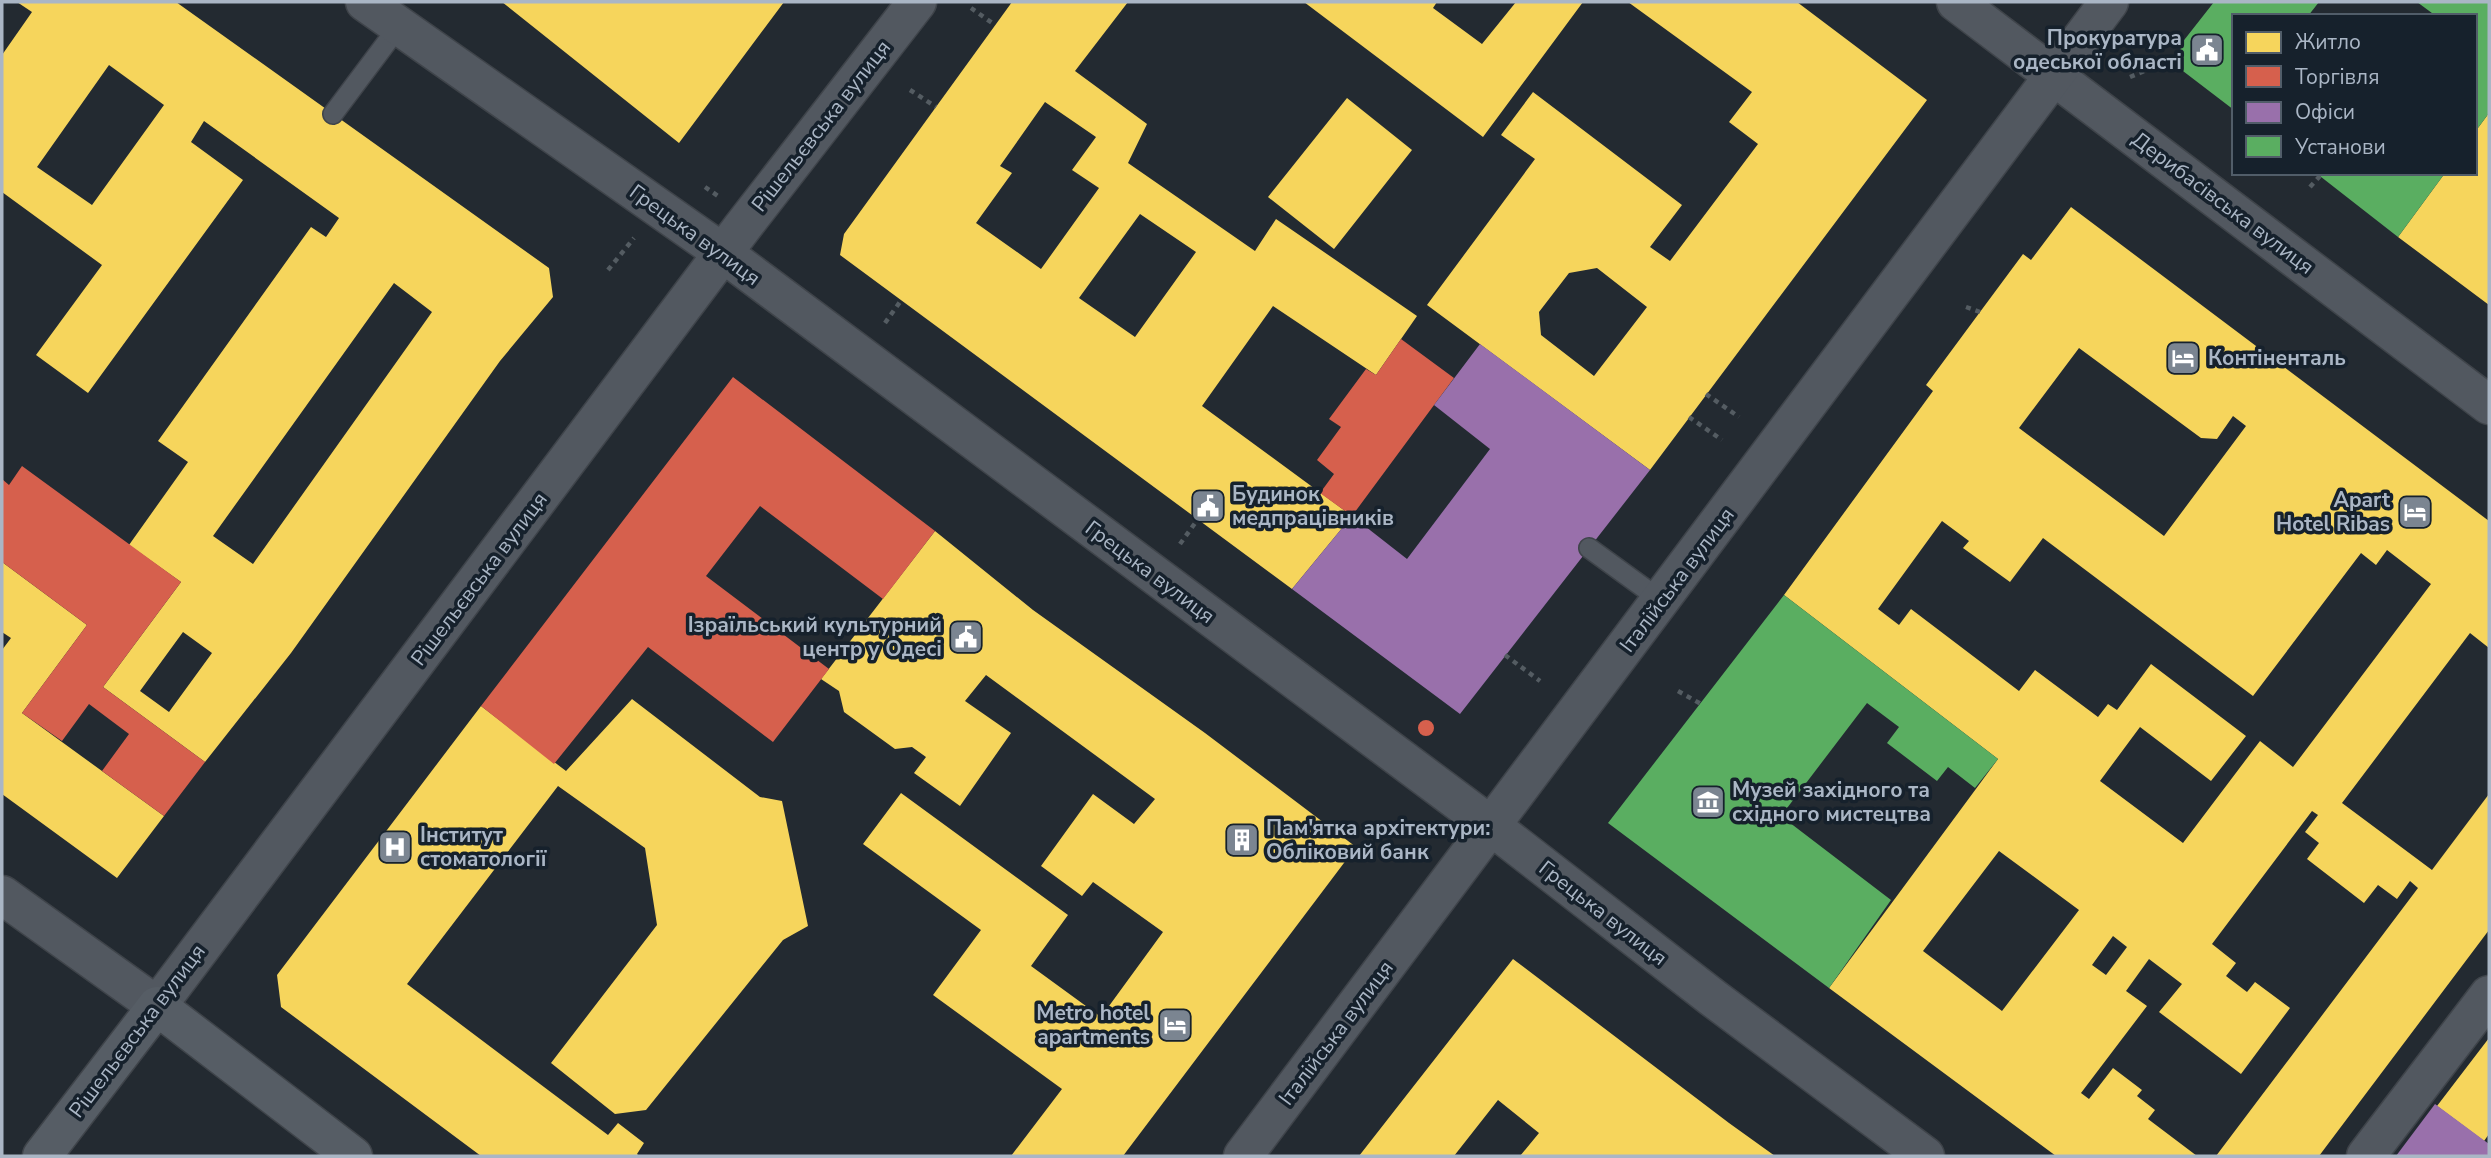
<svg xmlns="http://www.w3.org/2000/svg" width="2491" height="1158" font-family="'Nunito Sans',sans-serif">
<rect width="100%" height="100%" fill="#232a31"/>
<path fill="#f6d55c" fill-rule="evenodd" d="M17,2H176L549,268L553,297L500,361L291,653L205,762L103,687L181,582L129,545L188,462L158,441L311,227L326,237L339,218L204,121L191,142L243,180L88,393L36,355L102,265L2,192V55L32,12ZM109,65L164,105L92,205L37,167ZM394,283L432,312L253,564L213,536ZM183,632L212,653L169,712L140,691Z
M502,2H784L679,143Z
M1012,2H1128L1075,71L1147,124L1128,163L1255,251L1276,219L1417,316L1376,375L1273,306L1202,406L1352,516L1292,589L840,255L844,234ZM1045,102L1096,137L1072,170L1099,188L1041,269L976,223L1012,173L1000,166ZM1140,214L1196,252L1135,337L1079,298Z
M1304,2H1437L1433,8L1482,44L1516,2H1583L1483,137Z
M1628,2H1797L1927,100L1650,470L1427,305L1535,159L1501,135L1533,92L1682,205L1650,247L1670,261L1758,144L1729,122L1752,92ZM1597,268L1647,307L1594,376L1541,335L1539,312L1569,273Z
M1347,98L1412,150L1334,249L1268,197Z
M2489,113V305L2398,237L2445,173H2475V132Z
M2071,207L2489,521V648L2470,633L2342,803L2432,870L2489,794V930L2319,1156H2216L2418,888L2410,881L2397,899L2378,885L2364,903L2307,859L2319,843L2305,832L2318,815L2312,811L2212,944L2236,963L2226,976L2247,992L2255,982L2290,1008L2241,1074L2159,1012L2182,984L2149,959L2126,991L2147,1006L2081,1093L2089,1099L2113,1068L2142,1090L2137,1096L2155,1110L2148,1119L2197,1156H2056L1829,988L1998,759L1784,595L1933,391L1926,385L1980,312L2023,254L2031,260ZM2079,348L2201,438L2217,439L2233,416L2246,426L2164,536L2019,428ZM1942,521L1969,541L1963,548L2010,582L2043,538L2253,696L2361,553L2376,565L2387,550L2431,584L2293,767L2260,741L2183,843L2100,781L2140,727L2211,781L2246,736L2151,664L2117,710L2108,704L2098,717L2035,670L2019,691L1911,609L1899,625L1878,609ZM1999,851L2079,910L2002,1011L1923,951ZM2113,936L2127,947L2106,975L2092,965Z
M935,531L1033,610L1205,733L1356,847L1123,1156H1011L1062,1089L933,995L981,930L863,844L901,793L1068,915L1031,966L1101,1017L1163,932L1093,882L1082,896L1041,866L1093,794L1134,824L1155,799L986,675L965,701L1011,733L960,806L914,773L926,757L912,747L895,749L844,712L839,691L821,679Z
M2,562L87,625L22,713L164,816L117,878L2,794V650L11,638L2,632Z
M632,699L760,797L782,801L808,926L783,940L646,1110L615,1114L551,1063L657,925L645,848L558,786L407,984L608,1135L618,1123L644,1143L637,1154L639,1156H481L281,1007L277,975L481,706L566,771Z
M1513,959L1729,1123L1775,1156H1520L1539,1133L1498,1100L1454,1156H1359Z
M2489,1038V1134L2484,1141L2437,1106Z"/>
<path fill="#d6604d" d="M1401,339L1454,378L1352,516L1320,493L1334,474L1317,460L1341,427L1329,419L1366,369L1376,375Z
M733,377L935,531L883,599L760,506L706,576L829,669L773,742L648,647L554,764L481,706Z
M22,466L181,582L103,687L205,762L164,816L102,771L129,734L89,704L62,741L22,713L87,625L2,562V479L9,485Z
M1418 728a8 8 0 1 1 16 0a8 8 0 1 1-16 0Z"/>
<path fill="#9970ab" d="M1480,344L1650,470L1460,714L1292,589L1352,516L1407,559L1490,449L1434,405Z
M2435,1104L2489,1144V1156H2396Z"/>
<path fill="#5aae61" d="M2214,2H2319L2308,16H2234V110L2179,68L2181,44Z
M2417,2H2489V113L2475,132V16H2436Z
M2316,173H2445L2398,237Z
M1784,595L1998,759L1975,788L1948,767L1937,781L1887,743L1899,727L1867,703L1781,816L1891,900L1829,988L1608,823Z"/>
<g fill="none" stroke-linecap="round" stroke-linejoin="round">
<g stroke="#3f444a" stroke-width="22">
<path id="service" d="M333,114L399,26
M1589,548L1662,601"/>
</g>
<g stroke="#3f444a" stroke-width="41">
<path id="minor" d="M1956,2L2489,405
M2366,1156L2489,995"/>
</g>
<g stroke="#3f444a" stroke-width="41">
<path id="tertiary" d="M365,2L723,253L1490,825L1713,998L1925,1156
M2,895L157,1006L741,229L917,2
M1243,1156L2109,2"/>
</g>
<g stroke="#3f444a" stroke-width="41">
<path id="secondary" d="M42,1156L157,1006L353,1156"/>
</g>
<path stroke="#545c62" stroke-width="4.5" stroke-dasharray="5 5" stroke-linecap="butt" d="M971,8L995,25
M2130,77L2180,56
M910,90L936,107
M705,187L718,196
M2310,187L2320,176
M608,270L634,238
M1966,307L1980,312
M885,323L902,299
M1706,394L1739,417
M1689,417L1722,440
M1180,544L1198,519
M1505,655L1540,681
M1678,691L1701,704"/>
<use href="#service" stroke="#525860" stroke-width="19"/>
<use href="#minor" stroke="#525860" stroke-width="38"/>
<use href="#tertiary" stroke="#525860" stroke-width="38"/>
<use href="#secondary" stroke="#565d65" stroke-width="38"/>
</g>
<defs>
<g id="civic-square" transform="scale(1.75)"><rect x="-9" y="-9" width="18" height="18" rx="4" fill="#7b8591" stroke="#16212c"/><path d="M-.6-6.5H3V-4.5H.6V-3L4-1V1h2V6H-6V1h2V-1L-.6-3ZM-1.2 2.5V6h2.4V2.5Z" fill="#fff"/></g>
<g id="hotel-square" transform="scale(1.75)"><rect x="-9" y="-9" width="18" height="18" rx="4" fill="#7b8591" stroke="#16212c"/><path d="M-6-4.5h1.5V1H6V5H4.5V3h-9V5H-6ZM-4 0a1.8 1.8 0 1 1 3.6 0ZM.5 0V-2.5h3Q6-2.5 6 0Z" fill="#fff"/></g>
<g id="museum-square" transform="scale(1.75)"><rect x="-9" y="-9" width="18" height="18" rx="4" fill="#7b8591" stroke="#16212c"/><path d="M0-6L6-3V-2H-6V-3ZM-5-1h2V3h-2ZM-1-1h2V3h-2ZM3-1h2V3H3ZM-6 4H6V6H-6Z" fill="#fff"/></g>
<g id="building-square" transform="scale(1.75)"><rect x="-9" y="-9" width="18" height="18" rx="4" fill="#7b8591" stroke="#16212c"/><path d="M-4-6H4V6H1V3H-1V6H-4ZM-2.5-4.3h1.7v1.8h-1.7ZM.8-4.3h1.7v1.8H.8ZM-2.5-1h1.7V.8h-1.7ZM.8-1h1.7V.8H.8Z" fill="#fff"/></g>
<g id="hospital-square" transform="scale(1.75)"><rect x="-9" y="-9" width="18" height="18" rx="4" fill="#7b8591" stroke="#16212c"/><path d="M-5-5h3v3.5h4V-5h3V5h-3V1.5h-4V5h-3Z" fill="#fff"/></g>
</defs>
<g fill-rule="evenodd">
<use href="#civic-square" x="2207" y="50"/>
<use href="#hotel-square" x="2183" y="358"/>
<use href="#civic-square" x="1208" y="506"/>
<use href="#hotel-square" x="2415" y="512"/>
<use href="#civic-square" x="966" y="637"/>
<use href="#museum-square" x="1708" y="802"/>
<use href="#building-square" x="1242" y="840"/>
<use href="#hospital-square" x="395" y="847"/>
<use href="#hotel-square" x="1175" y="1025"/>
</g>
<g text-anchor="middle" stroke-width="7" stroke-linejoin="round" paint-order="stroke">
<g font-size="21" font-weight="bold" fill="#aab6c5" stroke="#16212c" text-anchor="start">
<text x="2182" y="45" text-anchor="end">Прокуратура<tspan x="2182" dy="24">одеської області</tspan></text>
<text x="2208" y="365">Контіненталь</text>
<text x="1232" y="501">Будинок<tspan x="1232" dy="24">медпрацівників</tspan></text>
<text x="2390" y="507" text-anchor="end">Apart<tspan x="2390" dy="24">Hotel Ribas</tspan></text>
<text x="942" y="632" text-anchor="end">Ізраїльський культурний<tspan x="942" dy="24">центр у Одесі</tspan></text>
<text x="1732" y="797">Музей західного та<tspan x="1732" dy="24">східного мистецтва</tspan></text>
<text x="1266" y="835">Пам'ятка архітектури:<tspan x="1266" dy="24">Обліковий банк</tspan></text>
<text x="420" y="842">Інститут<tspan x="420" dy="24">стоматології</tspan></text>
<text x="1150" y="1020" text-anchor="end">Metro hotel<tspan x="1150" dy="24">apartments</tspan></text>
</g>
<g font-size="21" fill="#aab6c5" stroke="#16212c">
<text transform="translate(821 126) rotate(-52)" y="7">Рішельєвська вулиця</text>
<text transform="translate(2223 203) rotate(37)" y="7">Дерибасівська вулиця</text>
<text transform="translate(695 235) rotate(36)" y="7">Грецька вулиця</text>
<text transform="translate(1150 572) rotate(37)" y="7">Грецька вулиця</text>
<text transform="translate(479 579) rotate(-53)" y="7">Рішельєвська вулиця</text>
<text transform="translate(1677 580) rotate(-53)" y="7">Італійська вулиця</text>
<text transform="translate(1603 913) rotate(38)" y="7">Грецька вулиця</text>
<text transform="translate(137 1031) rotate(-53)" y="7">Рішельєвська вулиця</text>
<text transform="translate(1336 1033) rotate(-53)" y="7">Італійська вулиця</text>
</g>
</g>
<rect width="2491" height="1158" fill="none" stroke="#aab6c5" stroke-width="7"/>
<rect x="2232" y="14" width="245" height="161" fill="#16212c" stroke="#515d69" stroke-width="2"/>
<rect x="2246" y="32" width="35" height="21" fill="#f6d55c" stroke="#515d69" stroke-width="2"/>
<text x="2295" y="49" font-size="21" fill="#aab6c5">Житло</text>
<rect x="2246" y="66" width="35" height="21" fill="#d6604d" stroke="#515d69" stroke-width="2"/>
<text x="2295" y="84" font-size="21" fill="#aab6c5">Торгівля</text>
<rect x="2246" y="102" width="35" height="21" fill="#9970ab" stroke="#515d69" stroke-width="2"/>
<text x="2295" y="119" font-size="21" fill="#aab6c5">Офіси</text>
<rect x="2246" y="136" width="35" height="21" fill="#5aae61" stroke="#515d69" stroke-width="2"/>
<text x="2295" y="154" font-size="21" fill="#aab6c5">Установи</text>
</svg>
